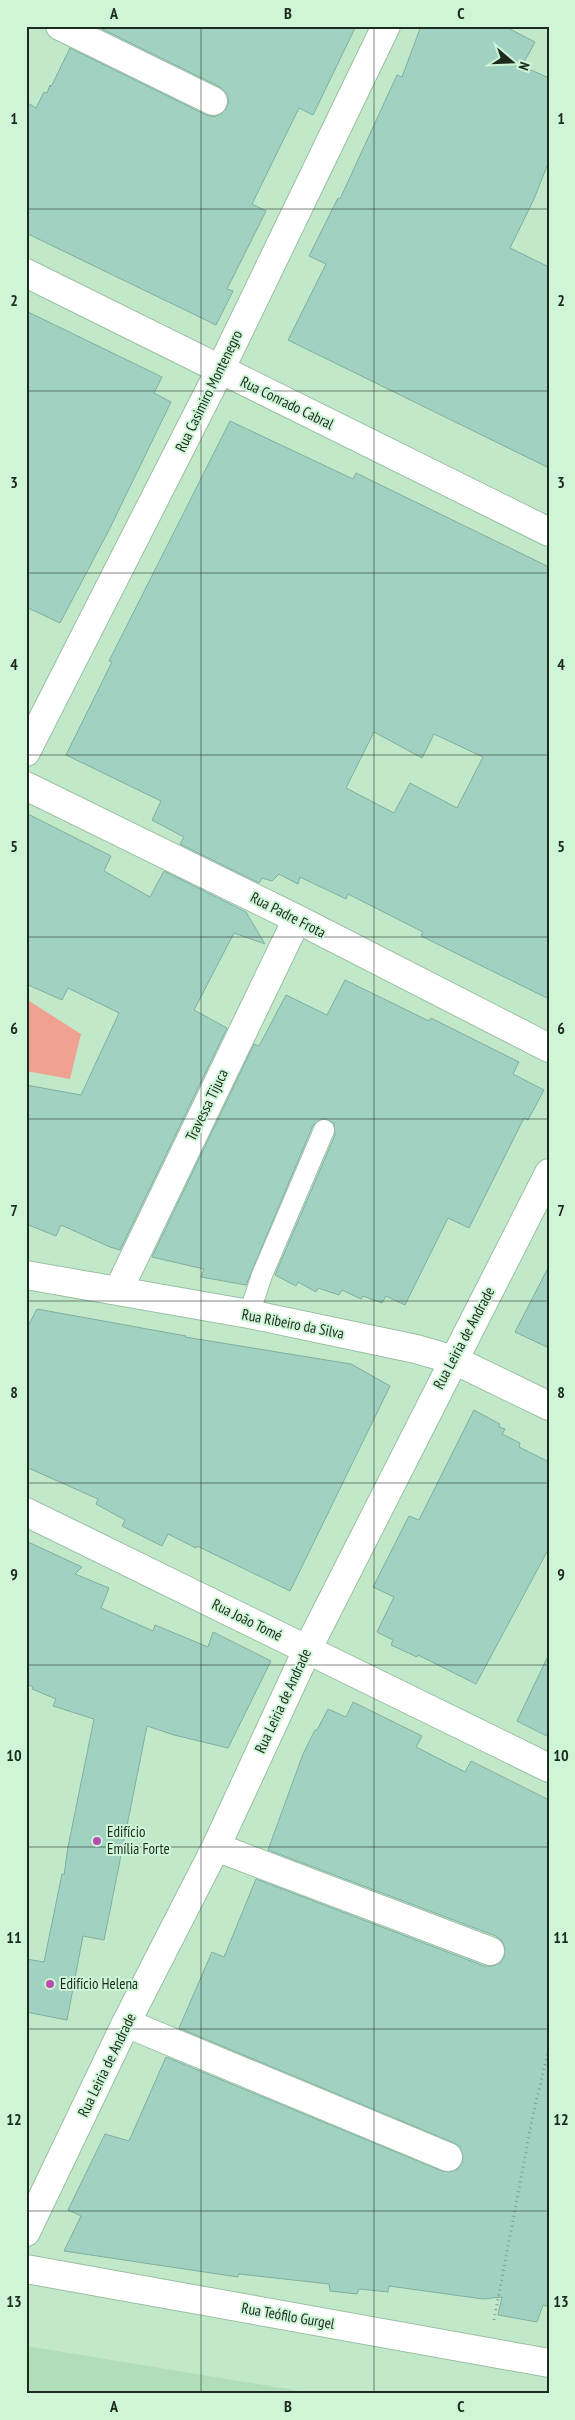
<svg xmlns="http://www.w3.org/2000/svg" width="575" height="2420" font-family="'PT Sans Narrow',sans-serif">
<rect width="100%" height="100%" fill="#c2e8ca"/>
<path fill="#b1ddbb" d="M26,2346L318,2394H26Z"/>
<path fill="#efa192" d="M26,999L81,1034L70,1079L26,1071Z"/>
<path fill="#a1d1c1" stroke="#80af9f" fill-rule="evenodd" d="M96,26H356L313,115L299,108L252,204L266,211L227,289L233,291L216,325L26,233V102L36,108L44,92L47,93L50,85L51,87L70,48L206,115L214,117L221,114L227,107L229,100L226,93L220,87Z
M421,26H504L535,42L522,66L549,78V161L534,199L510,248L549,267V468L288,340L326,264L309,256L338,198L340,199L397,75L402,77Z
M26,311L162,377L154,393L171,402L110,528L60,623L26,607Z
M230,421L353,479L356,473L549,567V999L421,936L423,932L348,894L346,899L300,877L298,884L279,874L272,881L262,878L259,883L180,844L184,837L152,820L161,801L66,755L112,662L109,661ZM374,732L422,758L434,734L483,757L457,808L410,783L394,813L346,788Z
M26,813L111,856L104,871L150,897L164,871L246,912L265,944L234,933L194,1010L227,1028L120,1250L110,1247L61,1225L56,1236L26,1224V1085L81,1095L119,1013L68,988L62,1000L26,984Z
M345,980L429,1021L431,1018L519,1062L513,1074L544,1090L528,1120L524,1118L469,1228L448,1218L405,1305L386,1296L382,1303L363,1296L361,1299L342,1290L339,1295L318,1288L316,1292L298,1282L296,1286L275,1275L335,1135L334,1123L323,1118L313,1125L246,1285L201,1277L204,1269L152,1257L254,1044L259,1046L286,995L327,1015Z
M549,1266V1348L515,1332Z
M37,1309L186,1336L185,1337L351,1364L390,1386L290,1591L197,1546L196,1548L168,1534L162,1546L122,1526L125,1520L96,1504L98,1499L26,1467V1330Z
M474,1410L500,1424L499,1427L505,1429L502,1434L520,1443L519,1447L549,1462V1548L476,1684L418,1655L417,1657L391,1645L393,1640L377,1632L394,1597L373,1587L409,1516L419,1520Z
M26,1541L82,1567L75,1574L109,1588L101,1608L153,1631L155,1625L208,1647L213,1632L271,1661L228,1748L174,1735L147,1726L104,1940L83,1936L67,2020L26,2012V1959L44,1962L62,1874L64,1875L68,1847L94,1719L53,1706L56,1699L32,1689L33,1687L26,1684Z
M549,1654V1737L517,1721Z
M353,1702L422,1736L416,1747L465,1772L471,1761L549,1800V2307L543,2305L537,2322L498,2315L502,2297L483,2299L389,2286L388,2292L359,2289L357,2294L330,2291L329,2284L239,2274L238,2277L64,2251L81,2216L68,2210L105,2134L129,2141L166,2057L442,2171L450,2172L458,2169L462,2163L463,2155L460,2147L454,2143L179,2028L212,1952L224,1957L256,1879L484,1966H493L500,1963L504,1957L505,1948L502,1941L496,1936L268,1850L303,1754L315,1730H317L328,1709L346,1717Z"/>
<g fill="none" stroke-linecap="round" stroke-linejoin="round">
<g stroke="#9bbfa3" stroke-width="22">
<path id="service" d="M249,1314L262,1275L324,1130"/>
</g>
<g stroke="#9bbfa3" stroke-width="30">
<path id="minor" d="M60,26L213,101
M26,273L549,532
M26,752L220,370L386,26
M26,786L297,919L549,1048
M26,1275L249,1314L416,1349L454,1360L549,1406
M118,1291L297,919
M26,1512L549,1768
M216,1847L490,1951
M126,2023L448,2157
M26,2232L126,2023L216,1847L308,1648L549,1173
M26,2269L549,2363"/>
</g>
<path stroke="#839f89" stroke-width="3" stroke-dasharray="1 4" stroke-linecap="butt" d="M494,2320L533,2115L549,2048"/>
<use href="#service" stroke="#fff" stroke-width="20"/>
<use href="#minor" stroke="#fff" stroke-width="28"/>
</g>
<path fill="none" stroke="#1c2a1f" stroke-width="1" stroke-opacity="0.55" d="M201,26V2394M374,26V2394M26,209H549M26,391H549M26,573H549M26,755H549M26,937H549M26,1119H549M26,1301H549M26,1483H549M26,1665H549M26,1847H549M26,2029H549M26,2211H549"/>
<g fill="#b94dae" stroke="#cff5d7" stroke-width="2">
<circle cx="97" cy="1841" r="5"/>
<circle cx="50" cy="1984" r="5"/>
</g>
<g text-anchor="middle" stroke-width="4" stroke-linejoin="round" paint-order="stroke">
<g font-size="15" fill="#1c2a1f" stroke="#cff5d7">
<text transform="translate(209 391) rotate(-64)" y="5">Rua Casimiro Montenegro</text>
<text transform="translate(287 403) rotate(26)" y="5">Rua Conrado Cabral</text>
<text transform="translate(288 915) rotate(27)" y="5">Rua Padre Frota</text>
<text transform="translate(207 1105) rotate(-64)" y="5">Travessa Tijuca</text>
<text transform="translate(293 1324) rotate(11)" y="5">Rua Ribeiro da Silva</text>
<text transform="translate(464 1338) rotate(-62)" y="5">Rua Leiria de Andrade</text>
<text transform="translate(247 1620) rotate(26)" y="5">Rua João Tomé</text>
<text transform="translate(283 1701) rotate(-65)" y="5">Rua Leiria de Andrade</text>
<text transform="translate(107 2065) rotate(-64)" y="5">Rua Leiria de Andrade</text>
<text transform="translate(288 2316) rotate(10)" y="5">Rua Teófilo Gurgel</text>
</g>
<g font-size="15" fill="#1c2a1f" stroke="#cff5d7" text-anchor="start">
<text x="107" y="1837">Edifício<tspan x="107" dy="17">Emília Forte</tspan></text>
<text x="60" y="1989">Edifício Helena</text>
</g>
</g>
<rect width="575" height="2420" fill="none" stroke="#cff5d7" stroke-width="55"/>
<g transform="translate(512 62) rotate(109)" stroke="#cff5d7" stroke-width="4" paint-order="stroke">
<path d="M0-4L9 19L0 12L-9 19Z" fill="#1c2a1f"/>
<text y="-8" font-size="14" font-weight="bold" text-anchor="middle" fill="#1c2a1f">N</text>
</g>
<rect x="28" y="28" width="520" height="2364" fill="none" stroke="#1c2a1f" stroke-width="2"/>
<g font-size="16" text-anchor="middle" font-weight="bold" fill="#1c2a1f">
<text x="114" y="19">A</text>
<text x="288" y="19">B</text>
<text x="461" y="19">C</text>
<text x="14" y="124">1</text>
<text x="561" y="124">1</text>
<text x="14" y="306">2</text>
<text x="561" y="306">2</text>
<text x="14" y="488">3</text>
<text x="561" y="488">3</text>
<text x="14" y="670">4</text>
<text x="561" y="670">4</text>
<text x="14" y="852">5</text>
<text x="561" y="852">5</text>
<text x="14" y="1034">6</text>
<text x="561" y="1034">6</text>
<text x="14" y="1216">7</text>
<text x="561" y="1216">7</text>
<text x="14" y="1398">8</text>
<text x="561" y="1398">8</text>
<text x="14" y="1580">9</text>
<text x="561" y="1580">9</text>
<text x="14" y="1761">10</text>
<text x="561" y="1761">10</text>
<text x="14" y="1943">11</text>
<text x="561" y="1943">11</text>
<text x="14" y="2125">12</text>
<text x="561" y="2125">12</text>
<text x="14" y="2307">13</text>
<text x="561" y="2307">13</text>
<text x="114" y="2412">A</text>
<text x="288" y="2412">B</text>
<text x="461" y="2412">C</text>
</g>
</svg>
